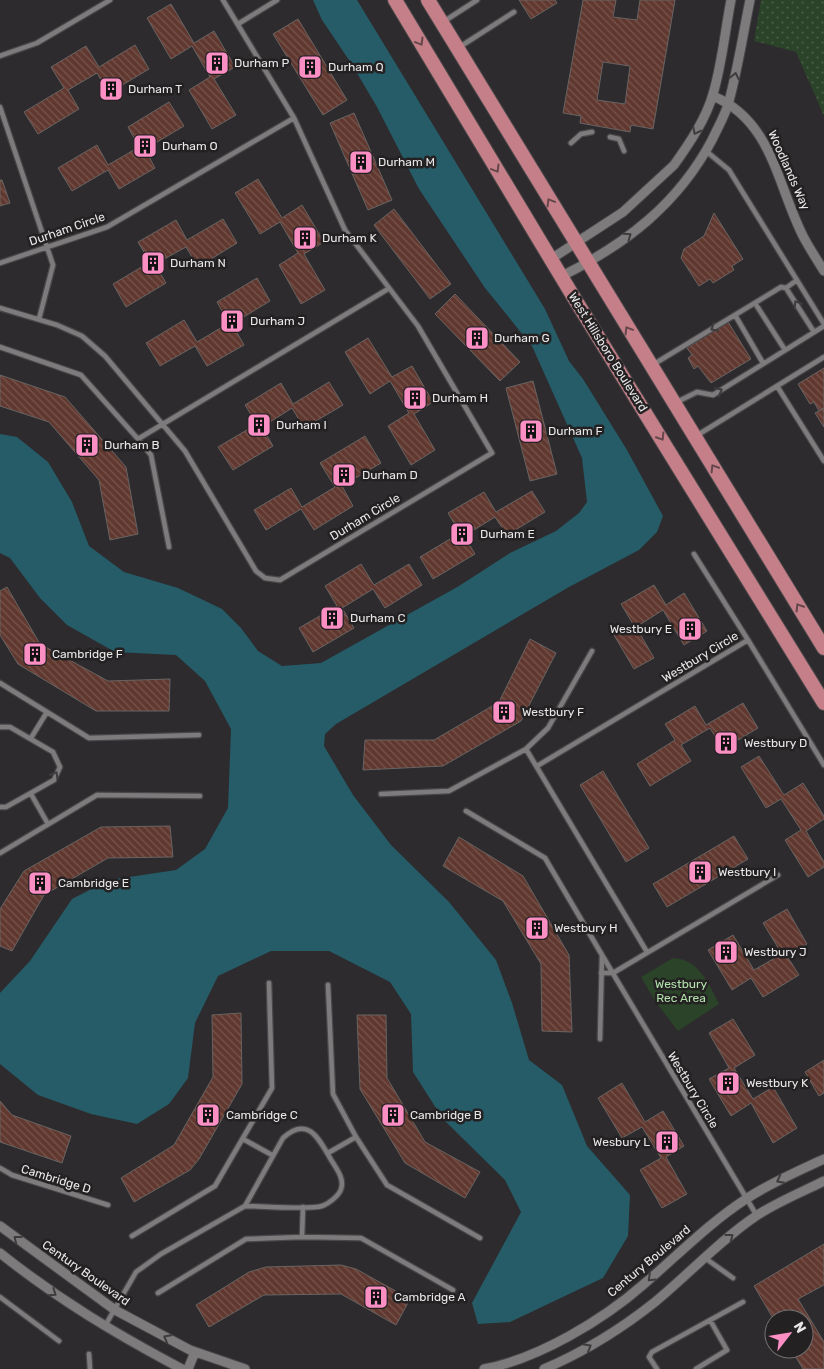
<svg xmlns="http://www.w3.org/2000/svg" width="824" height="1369" font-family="Rubik,sans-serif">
<defs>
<pattern id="grass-dots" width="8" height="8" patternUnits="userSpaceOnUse" patternTransform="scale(1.25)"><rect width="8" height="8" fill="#2b4328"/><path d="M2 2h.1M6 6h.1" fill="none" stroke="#4a5e47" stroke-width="1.8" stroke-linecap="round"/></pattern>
<pattern id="building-back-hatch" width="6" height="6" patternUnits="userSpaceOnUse" patternTransform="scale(1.25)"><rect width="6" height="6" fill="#60382f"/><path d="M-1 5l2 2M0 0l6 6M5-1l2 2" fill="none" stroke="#77554d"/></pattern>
</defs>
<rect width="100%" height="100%" fill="#2d2b2d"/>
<path fill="url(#grass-dots)" d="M761,0H824V116L796,52L754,41Z"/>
<path fill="#2b4328" d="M673,958C699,959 709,984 719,1004L678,1031L655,1001L641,977Z"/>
<path fill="#255c68" d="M313,0H357L545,309L569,361L583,379L627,450L663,516L657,532L639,550L569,587L336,724L325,734L324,746L353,795L391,845L449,902L496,960L512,1003L529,1060L562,1085L587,1146L630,1195L628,1236L603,1278L510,1322L478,1324L472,1303L521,1212L505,1180L443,1119L413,1072L411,1014L390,982L329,951H271L218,976L195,1023L188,1078L169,1104L137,1124L91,1114L38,1095L0,1064V993L30,961L72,899L109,880L176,870L205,849L228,808L231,729L205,681L176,655L115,652L67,625L40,598L10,558L0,553V434L17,437L48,462L72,502L89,546L124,572L178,588L222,609L241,628L258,651L282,666L321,663L459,586L510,553L556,531L579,513L587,502L582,458L532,346L485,288L419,189L377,107L351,63L322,20Z"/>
<path fill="url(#building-back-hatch)" stroke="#686463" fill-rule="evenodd" d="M519,0H555L557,3L531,19Z
M583,0H616L613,17L637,20L640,0H675L653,129L631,125L630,132L580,123L581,116L563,113ZM603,62L630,66L625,104L597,100Z
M171,4L194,43L214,31L235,67L214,79L236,115L212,129L189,90L210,77L192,46L171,59L147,18Z
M298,19L347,100L323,115L273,34Z
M135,45L149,69L109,93L97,73L68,90L79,109L38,134L24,112L64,88L51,67L86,46L99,67Z
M169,102L184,126L145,149L155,168L119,189L108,170L72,191L58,168L97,145L108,165L139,147L128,127Z
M354,113L392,200L368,210L330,123Z
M258,179L282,218L302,205L324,242L304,254L325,290L301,304L279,265L298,253L280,222L260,234L235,193Z
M0,180H2L10,203L0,206Z
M394,209L451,284L430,299L374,225Z
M714,213L743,259L732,266L734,270L713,283L710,279L699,286L681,258L684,249L704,236Z
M223,219L237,243L198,267L186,247L155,264L166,283L126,307L113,284L150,262L138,242L176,220L187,240Z
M257,278L270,301L232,324L244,345L207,366L195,346L160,366L146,343L184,320L197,342L229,323L217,302Z
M455,294L520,362L500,381L435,314Z
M728,322L751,359L711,383L698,366L694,369L688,358L692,355L687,348Z
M368,338L392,377L412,366L433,402L414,414L435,450L411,465L388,426L409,413L390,381L370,394L345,352Z
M824,368V408L819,411L814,402L810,404L798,384Z
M0,375L65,397L126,467L138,534L110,540L99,480L49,422L0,406Z
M533,381L557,474L530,481L506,388Z
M329,382L343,405L304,428L292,408L262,427L273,446L233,470L218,447L257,424L245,405L281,383L293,404Z
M824,408V427L815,413Z
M365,436L381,463L342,486L353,506L314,530L301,509L266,530L254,510L291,488L302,507L335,487L320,463Z
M532,491L545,512L507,535L495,517L464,536L475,554L433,579L420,557L460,533L448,513L484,492L496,512Z
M361,564L374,585L409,564L422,585L385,608L373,589L342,608L354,628L313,652L299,628L337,606L325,586Z
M654,585L666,605L684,593L707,631L684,645L663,610L636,627L654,658L634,669L614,635L633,624L621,604Z
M7,587L40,644L108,681L170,679L169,711H96L18,664L0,635V591Z
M530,639L556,653L521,721L443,766L363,770L365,740H434L499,702Z
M743,703L758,728L723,749L710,728L681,745L691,761L650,786L637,764L675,740L665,724L695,706L706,725Z
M759,756L784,795L803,783L824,816V819L806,831L824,862V867L808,877L785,840L801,830L781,799L766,808L741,767Z
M603,771L649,848L626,862L580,785Z
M170,826L173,857L108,858L44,895L12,951L0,946V909L24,871L101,827Z
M734,836L748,859L667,907L653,884Z
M459,837L523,876L569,955L572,1032L542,1031L541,964L503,901L443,866Z
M787,909L807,944L787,956L799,975L763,997L751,978L732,990L708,950L733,935L754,970L782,954L763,923Z
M241,1013L242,1084L199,1159L190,1170L134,1202L121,1178L174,1145L213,1077L212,1015Z
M357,1015H386L387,1078L425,1142L480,1172L465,1198L405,1163L360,1089Z
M733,1019L755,1055L734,1068L753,1099L773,1087L797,1128L773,1143L751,1103L731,1116L709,1079L729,1068L709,1033Z
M824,1060V1093L819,1096L805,1072Z
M622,1083L645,1122L663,1111L684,1146L666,1157L687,1194L662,1208L640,1170L661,1158L642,1127L622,1138L598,1098Z
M0,1101L12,1115L71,1136L62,1163L0,1142Z
M824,1244V1285L798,1299L824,1342V1369H803L791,1349H804V1319L774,1320L754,1286Z
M341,1265L356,1269L410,1299L396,1325L341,1294L264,1295L209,1327L196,1305L249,1272L266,1267Z"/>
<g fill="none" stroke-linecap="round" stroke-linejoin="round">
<g stroke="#494749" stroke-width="7">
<path id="service" d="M443,22L477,0
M238,24L277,0
M458,48L514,12
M0,56L37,43L110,0
M0,107L53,265L39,319
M610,137L619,139L624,151
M571,143L581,134L592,132
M706,151L729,170L824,324
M0,263L107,227L294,118
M797,280L786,288L814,332
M755,303L785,350
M0,308L57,325L82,336L105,356L185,451L256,571L265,578L280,580L492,453L418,326L345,230L294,118L223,0
M735,315L763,363
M0,347L81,375L138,439L151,455L169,547
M654,364L781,287L786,288
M777,386L824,461
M677,402L697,392L713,395L824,326
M696,436L824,357
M138,439L388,289
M694,554L748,640
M0,683L89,738L199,735
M0,727H10L53,752L60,767L54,780L6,807H0
M31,738L47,712
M526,749L647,952
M537,766L748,640L824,765
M31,794L48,824
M381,794L449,791L526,749L548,728L592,651
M466,811L545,858L602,955L600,1039
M0,853L97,795L200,796
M602,955L757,1216
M601,973H613L778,875
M328,985L333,1094L356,1137L387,1185L480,1238
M243,1139L272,1155
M328,1153L356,1137
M0,1168L12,1175L108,1205
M132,1236L215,1186L272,1088L269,983
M302,1237L303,1207
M705,1258L733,1278
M158,1293L246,1239L302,1237L361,1238L453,1290
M0,1297L59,1341
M105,1326L136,1272L161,1254L245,1206L283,1138C307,1116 318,1137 330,1158C335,1167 345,1178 341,1189C339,1196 328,1204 322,1206C310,1210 261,1206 245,1206
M89,1354L90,1369
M657,1369L649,1357L652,1352L743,1302
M696,1369L727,1350L710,1320"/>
</g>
<g stroke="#494749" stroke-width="11">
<path id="minor" d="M713,96C773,121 777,186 804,238C810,249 817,260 824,271
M551,259L623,212L674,165C689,144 706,119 713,94C722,64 725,31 731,0
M562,276C626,244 678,204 712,140C718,127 726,114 729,101C738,68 743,34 750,0
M0,1226L115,1310L190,1350L245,1369
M0,1253C59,1300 116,1334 182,1369
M188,1369L195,1352
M484,1369C538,1359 603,1320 644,1284C678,1255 709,1223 746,1199C770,1183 798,1171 824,1159
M544,1369C584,1352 621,1329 655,1302C689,1274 719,1241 756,1216C777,1202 802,1192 824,1181"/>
</g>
<g stroke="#494749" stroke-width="16">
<path id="primary" d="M395,0L576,301L824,703
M428,0L824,648"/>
</g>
<use href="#service" stroke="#7e7b7d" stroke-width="4.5"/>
<use href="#minor" stroke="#7e7b7d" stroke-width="9"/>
<use href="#primary" stroke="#c57f88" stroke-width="14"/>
</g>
<defs><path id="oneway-chevron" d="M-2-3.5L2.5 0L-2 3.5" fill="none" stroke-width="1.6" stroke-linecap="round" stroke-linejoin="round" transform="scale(1.25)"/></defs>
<g stroke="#64474b">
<use href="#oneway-chevron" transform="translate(420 42) rotate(59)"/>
<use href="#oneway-chevron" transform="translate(496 169) rotate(59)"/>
<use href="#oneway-chevron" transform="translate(550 202) rotate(-121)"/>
<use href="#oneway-chevron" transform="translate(628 330) rotate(-121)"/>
<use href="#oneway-chevron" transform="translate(661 437) rotate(58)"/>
<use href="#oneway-chevron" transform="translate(714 468) rotate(-122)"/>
<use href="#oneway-chevron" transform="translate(799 607) rotate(-122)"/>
</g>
<g stroke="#3f3c3e">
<use href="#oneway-chevron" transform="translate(735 76) rotate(-78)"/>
<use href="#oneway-chevron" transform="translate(696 131) rotate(117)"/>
<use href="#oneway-chevron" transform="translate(628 236) rotate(-35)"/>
<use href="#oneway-chevron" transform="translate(797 304) rotate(-122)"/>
<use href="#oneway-chevron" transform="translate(714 328) rotate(149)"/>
<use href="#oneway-chevron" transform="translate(719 391) rotate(-28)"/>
<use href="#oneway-chevron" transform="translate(55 775) rotate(-58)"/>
<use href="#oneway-chevron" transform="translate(780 1180) rotate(153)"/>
<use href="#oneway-chevron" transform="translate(730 1237) rotate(-38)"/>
<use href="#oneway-chevron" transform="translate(17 1239) rotate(-142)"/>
<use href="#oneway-chevron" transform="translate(651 1278) rotate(137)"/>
<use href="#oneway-chevron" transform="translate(53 1293) rotate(34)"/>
<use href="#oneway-chevron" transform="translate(167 1338) rotate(-152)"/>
<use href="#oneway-chevron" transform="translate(588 1347) rotate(-30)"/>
</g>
<defs>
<g id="building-square" transform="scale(1.25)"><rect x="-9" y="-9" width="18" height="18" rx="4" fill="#fb8fc4" stroke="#242123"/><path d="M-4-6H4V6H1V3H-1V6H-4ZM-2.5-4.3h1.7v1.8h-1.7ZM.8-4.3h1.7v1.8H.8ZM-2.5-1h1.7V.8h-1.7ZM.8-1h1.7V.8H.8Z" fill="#111"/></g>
</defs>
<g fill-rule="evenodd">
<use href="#building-square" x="217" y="63"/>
<use href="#building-square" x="310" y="67"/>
<use href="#building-square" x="111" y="89"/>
<use href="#building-square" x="145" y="146"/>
<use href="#building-square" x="361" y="162"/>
<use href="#building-square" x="305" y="238"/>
<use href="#building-square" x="153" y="263"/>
<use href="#building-square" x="232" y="321"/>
<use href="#building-square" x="477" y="338"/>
<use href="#building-square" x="415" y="398"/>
<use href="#building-square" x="259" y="425"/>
<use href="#building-square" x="531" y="431"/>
<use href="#building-square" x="87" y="445"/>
<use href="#building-square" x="344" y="475"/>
<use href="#building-square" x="462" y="534"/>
<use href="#building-square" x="332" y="618"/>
<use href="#building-square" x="690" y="629"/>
<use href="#building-square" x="35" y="654"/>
<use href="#building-square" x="504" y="712"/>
<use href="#building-square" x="726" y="743"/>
<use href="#building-square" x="700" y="872"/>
<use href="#building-square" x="40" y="883"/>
<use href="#building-square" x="537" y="928"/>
<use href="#building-square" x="726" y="952"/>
<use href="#building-square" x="728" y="1083"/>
<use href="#building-square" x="208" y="1115"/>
<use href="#building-square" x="393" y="1115"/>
<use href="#building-square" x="667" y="1142"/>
<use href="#building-square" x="376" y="1297"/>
</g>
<g text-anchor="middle" stroke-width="5" stroke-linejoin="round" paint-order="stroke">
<g font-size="12" fill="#e9e8e9" stroke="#242123" text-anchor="start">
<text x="234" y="67">Durham P</text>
<text x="328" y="71">Durham Q</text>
<text x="128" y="93">Durham T</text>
<text x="162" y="150">Durham O</text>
<text x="378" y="166">Durham M</text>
<text x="322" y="242">Durham K</text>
<text x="170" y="267">Durham N</text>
<text x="250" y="325">Durham J</text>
<text x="494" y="342">Durham G</text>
<text x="432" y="402">Durham H</text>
<text x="276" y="429">Durham I</text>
<text x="548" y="435">Durham F</text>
<text x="104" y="449">Durham B</text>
<text x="362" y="479">Durham D</text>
<text x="480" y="538">Durham E</text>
<text x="350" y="622">Durham C</text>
<text x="672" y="633" text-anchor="end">Westbury E</text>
<text x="52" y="658">Cambridge F</text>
<text x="522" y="716">Westbury F</text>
<text x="744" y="747">Westbury D</text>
<text x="718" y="876">Westbury I</text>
<text x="58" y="887">Cambridge E</text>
<text x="554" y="932">Westbury H</text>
<text x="744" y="956">Westbury J</text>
<text x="746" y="1087">Westbury K</text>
<text x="226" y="1119">Cambridge C</text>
<text x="410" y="1119">Cambridge B</text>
<text x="650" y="1146" text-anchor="end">Wesbury L</text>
<text x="394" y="1301">Cambridge A</text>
</g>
<g font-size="12" fill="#e9e8e9" stroke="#242123">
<text transform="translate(789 170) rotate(66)" y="4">Woodlands Way</text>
<text transform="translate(67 229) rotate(-19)" y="4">Durham Circle</text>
<text transform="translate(608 352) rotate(58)" y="4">West Hillsboro Boulevard</text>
<text transform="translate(365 517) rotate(-31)" y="4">Durham Circle</text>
<text transform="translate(700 657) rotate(-31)" y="4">Westbury Circle</text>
<text transform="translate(693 1090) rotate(59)" y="4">Westbury Circle</text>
<text transform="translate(56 1179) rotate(17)" y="4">Cambridge D</text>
<text transform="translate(649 1261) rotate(-40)" y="4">Century Boulevard</text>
<text transform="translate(86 1273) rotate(35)" y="4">Century Boulevard</text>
</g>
<g font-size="12" fill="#b2e2ab" stroke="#242123">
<text x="681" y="988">Westbury<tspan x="681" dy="14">Rec Area</tspan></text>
</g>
</g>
<g transform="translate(789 1334) rotate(59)"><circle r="24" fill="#242123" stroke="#737172"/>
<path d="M0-4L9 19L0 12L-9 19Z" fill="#fb8fc4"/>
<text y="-8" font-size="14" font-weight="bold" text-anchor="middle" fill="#e9e8e9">N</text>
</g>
</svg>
